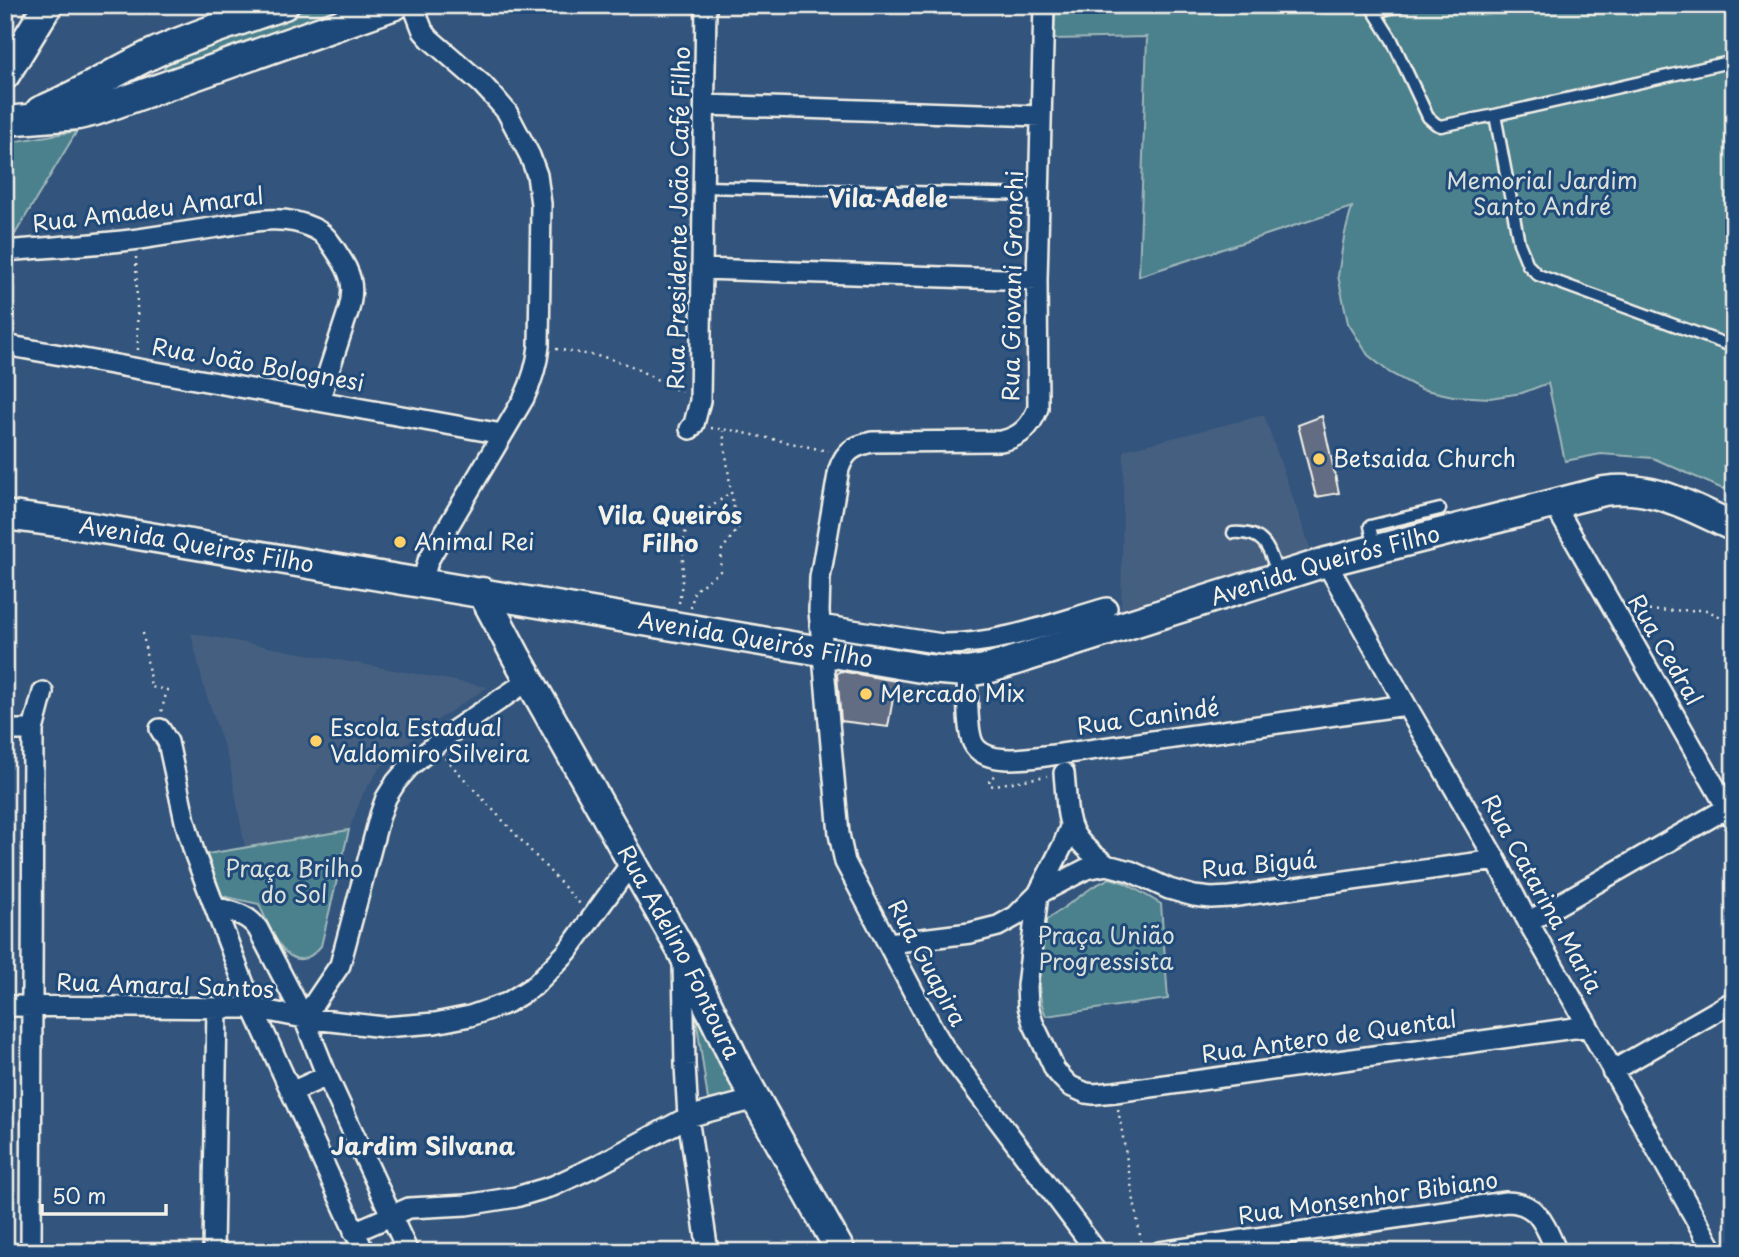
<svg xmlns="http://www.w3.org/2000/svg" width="1739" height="1257" font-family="'Playpen Sans',sans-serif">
<rect width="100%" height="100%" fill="#33547c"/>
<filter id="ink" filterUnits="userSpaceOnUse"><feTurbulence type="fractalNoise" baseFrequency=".0143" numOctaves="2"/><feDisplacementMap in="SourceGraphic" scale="14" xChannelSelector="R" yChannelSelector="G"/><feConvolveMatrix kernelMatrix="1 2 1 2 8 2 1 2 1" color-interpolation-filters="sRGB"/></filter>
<g filter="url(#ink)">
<path fill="#455e80" d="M1264,415L1311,550L1121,609L1124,450Z
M191,633L488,687L421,731L379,769L363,794L349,830L245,848L230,765L204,688Z"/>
<path fill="#4c808d" stroke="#a0b8ba" stroke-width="2" d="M317,5H358L168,71L164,68L167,62L201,44Z
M1055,5H1734V494L1653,458L1601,454L1565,461L1548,383L1522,393L1490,398L1453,396L1421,389L1390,373L1368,355L1348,323L1338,276L1344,237L1352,207L1139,276L1147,37L1054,39Z
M77,131L15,234L5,235V143Z
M349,830L321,946C289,985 270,927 259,904L222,896L207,854Z
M1110,878L1125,883L1161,904L1168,999L1046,1016C1033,988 1042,952 1045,921L1094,886Z
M696,1017L739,1093L708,1100Z"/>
<path fill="#626c82" stroke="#f4f1e8" stroke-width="2" d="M1322,416L1339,493L1316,497L1298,425Z
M840,671L896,681L888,727L841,721L837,674Z"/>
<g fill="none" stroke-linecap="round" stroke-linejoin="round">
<g stroke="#f4f1e8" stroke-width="15">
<path id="lane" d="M1370,5L1392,40L1428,117L1436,124L1441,126L1495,115L1734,61
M1376,12L1402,5
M1495,115L1519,243L1528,265L1538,275L1734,347
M704,187L1039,195
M1233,533C1266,531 1269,549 1278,576
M1375,549L1370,526L1440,509"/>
</g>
<g stroke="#f4f1e8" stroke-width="24">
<path id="street" d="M413,5L423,31L430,39L482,84L495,98L507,112L530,156L537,175L541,204L539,346C537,365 532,381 524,398L433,552L428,561L422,583
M1044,5L1037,280L1038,408C1031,426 1021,437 1001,441L872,442C854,446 845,451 839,469L820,578L819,611L839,834L845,862L934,1031L945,1049L1097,1252
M705,105L1041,116
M5,251C50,247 94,245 139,239C165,235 191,231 218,227C249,222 283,213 313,228C325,233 331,243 338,254C351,273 355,286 349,309L319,401
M702,269L1037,280
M5,345L502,434
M690,429L694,424L700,401L706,5
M1554,504L1734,820
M1326,562L1406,705L1496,860L1528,922L1588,1026L1714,1252
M820,625L942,644C999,645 1054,623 1107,608
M967,672C968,690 966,728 973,743C986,769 1038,756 1061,754L1406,705
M160,729L168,742L185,821L195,855L253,1008L364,1252
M5,730H33
M1064,773C1069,823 1063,834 1107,865
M1070,827L1063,845L1038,894L1027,986L1028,1006L1033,1023L1044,1046L1055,1070L1063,1079L1070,1086L1086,1093L1094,1094L1115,1092L1588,1026
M215,907C232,912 248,914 258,929L304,1018L327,1076L408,1252
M1528,922L1734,804
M889,943L970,933L998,926L1016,916L1038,894L1086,869L1107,865L1130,871L1169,889L1194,896L1211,898L1230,897L1496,860
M683,961L685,1065L688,1117L708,1252
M5,1006L253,1008L304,1018L384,1027L435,1023L470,1016L507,1003L534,986L567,952L632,862
M304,1018L340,965L380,815L386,798L396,782L409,767L446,736L529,680
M1612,1071L1734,1001
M291,1092L327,1076
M354,1232L409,1208L466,1205L516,1197L553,1186L598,1165L688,1117L756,1099
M31,1252L33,730L43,692
M213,1252L217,1008
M1160,1252L1506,1202C1539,1202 1545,1226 1557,1252"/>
</g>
<g stroke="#f4f1e8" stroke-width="33">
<g id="secondary">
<path d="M5,75L48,5"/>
<path d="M40,111C79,95 114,72 152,54C194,34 240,21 284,5"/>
<path d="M5,121L78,115L95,111L395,5"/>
<path id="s1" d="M5,515L79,525L927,669L967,672L991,668L1326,562L1604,491C1654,484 1690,507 1734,527"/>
<path id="s2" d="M482,592L516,656L683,953L739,1069L841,1252"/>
</g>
</g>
<path stroke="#f4f1e8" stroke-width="2.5" stroke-dasharray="2 5" stroke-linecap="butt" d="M136,257L138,352
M556,349L608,358L629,365L681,392
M711,428L735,431L828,451
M679,603L682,583L684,535L691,522L731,492
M691,608L694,591L720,571L722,550L738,528L731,492L723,431
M1635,611L1706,610L1734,623
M143,633L151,687L167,690L161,713
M445,758L581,905
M994,776L989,779L990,786L1047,776
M1118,1109L1142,1247"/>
<use href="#lane" stroke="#1f4a7a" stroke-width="10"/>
<use href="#street" stroke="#1f4a7a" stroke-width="19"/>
<use href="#secondary" stroke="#1f4a7a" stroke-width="28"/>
</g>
</g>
<g fill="#ffd166" stroke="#1f4a7a" stroke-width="2.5">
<circle cx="1319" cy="459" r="7"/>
<circle cx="400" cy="542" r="7"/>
<circle cx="866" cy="694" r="7"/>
<circle cx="316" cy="741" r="7"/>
</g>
<g text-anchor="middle" stroke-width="6" stroke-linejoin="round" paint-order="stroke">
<g font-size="23" fill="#dbe0da" stroke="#1f4a7a">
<text x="1542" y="189">Memorial Jardim<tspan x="1542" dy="26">Santo André</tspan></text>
<text x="294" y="877">Praça Brilho<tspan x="294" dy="26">do Sol</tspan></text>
<text x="1106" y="944">Praça União<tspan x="1106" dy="26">Progressista</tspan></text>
</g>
<g font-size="23" fill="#f4f1e8" stroke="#1f4a7a">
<text transform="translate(148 210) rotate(-7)" y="8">Rua Amadeu Amaral</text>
<text transform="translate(679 218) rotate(-89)" y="8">Rua Presidente João Café Filho</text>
<text transform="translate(1013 286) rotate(-89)" y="8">Rua Giovani Gronchi</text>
<text transform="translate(258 365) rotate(10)" y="8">Rua João Bolognesi</text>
<text dy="8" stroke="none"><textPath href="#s1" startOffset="194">Avenida Queirós Filho</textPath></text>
<text dy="8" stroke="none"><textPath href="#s1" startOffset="1349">Avenida Queirós Filho</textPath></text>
<text dy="8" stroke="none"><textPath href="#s1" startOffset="761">Avenida Queirós Filho</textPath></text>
<text transform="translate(1665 650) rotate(60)" y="8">Rua Cedral</text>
<text transform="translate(1148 717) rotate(-8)" y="8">Rua Canindé</text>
<text transform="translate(1259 865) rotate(-5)" y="8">Rua Biguá</text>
<text transform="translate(1542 894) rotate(61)" y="8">Rua Catarina Maria</text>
<text dy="8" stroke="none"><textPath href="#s2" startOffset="411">Rua Adelino Fontoura</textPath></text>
<text transform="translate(927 963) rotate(62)" y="8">Rua Guapira</text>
<text transform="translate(165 986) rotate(2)" y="8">Rua Amaral Santos</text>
<text transform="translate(1329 1037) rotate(-8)" y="8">Rua Antero de Quental</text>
<text transform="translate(1368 1198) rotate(-8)" y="8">Rua Monsenhor Bibiano</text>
</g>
<g font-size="23" fill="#f4f1e8" stroke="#1f4a7a" text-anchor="start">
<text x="1333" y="467">Betsaida Church</text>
<text x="414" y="550">Animal Rei</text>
<text x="880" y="702">Mercado Mix</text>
<text x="330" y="736">Escola Estadual<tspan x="330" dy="26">Valdomiro Silveira</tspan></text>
</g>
<g font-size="24" font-weight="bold" fill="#f4f1e8" stroke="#1f4a7a">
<text x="888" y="207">Vila Adele</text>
<text x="670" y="524">Vila Queirós<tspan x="670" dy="28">Filho</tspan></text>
<text x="423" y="1155">Jardim Silvana</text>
</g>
</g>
<rect width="1739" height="1257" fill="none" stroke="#1f4a7a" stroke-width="28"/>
<rect x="14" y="14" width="1711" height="1229" fill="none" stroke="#f4f1e8" stroke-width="2.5" filter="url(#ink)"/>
<path d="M42 1204v10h124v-10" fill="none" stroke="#f4f1e8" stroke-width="3.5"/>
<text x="52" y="1204" font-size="21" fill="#f4f1e8" stroke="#1f4a7a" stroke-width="5" paint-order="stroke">50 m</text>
</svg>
